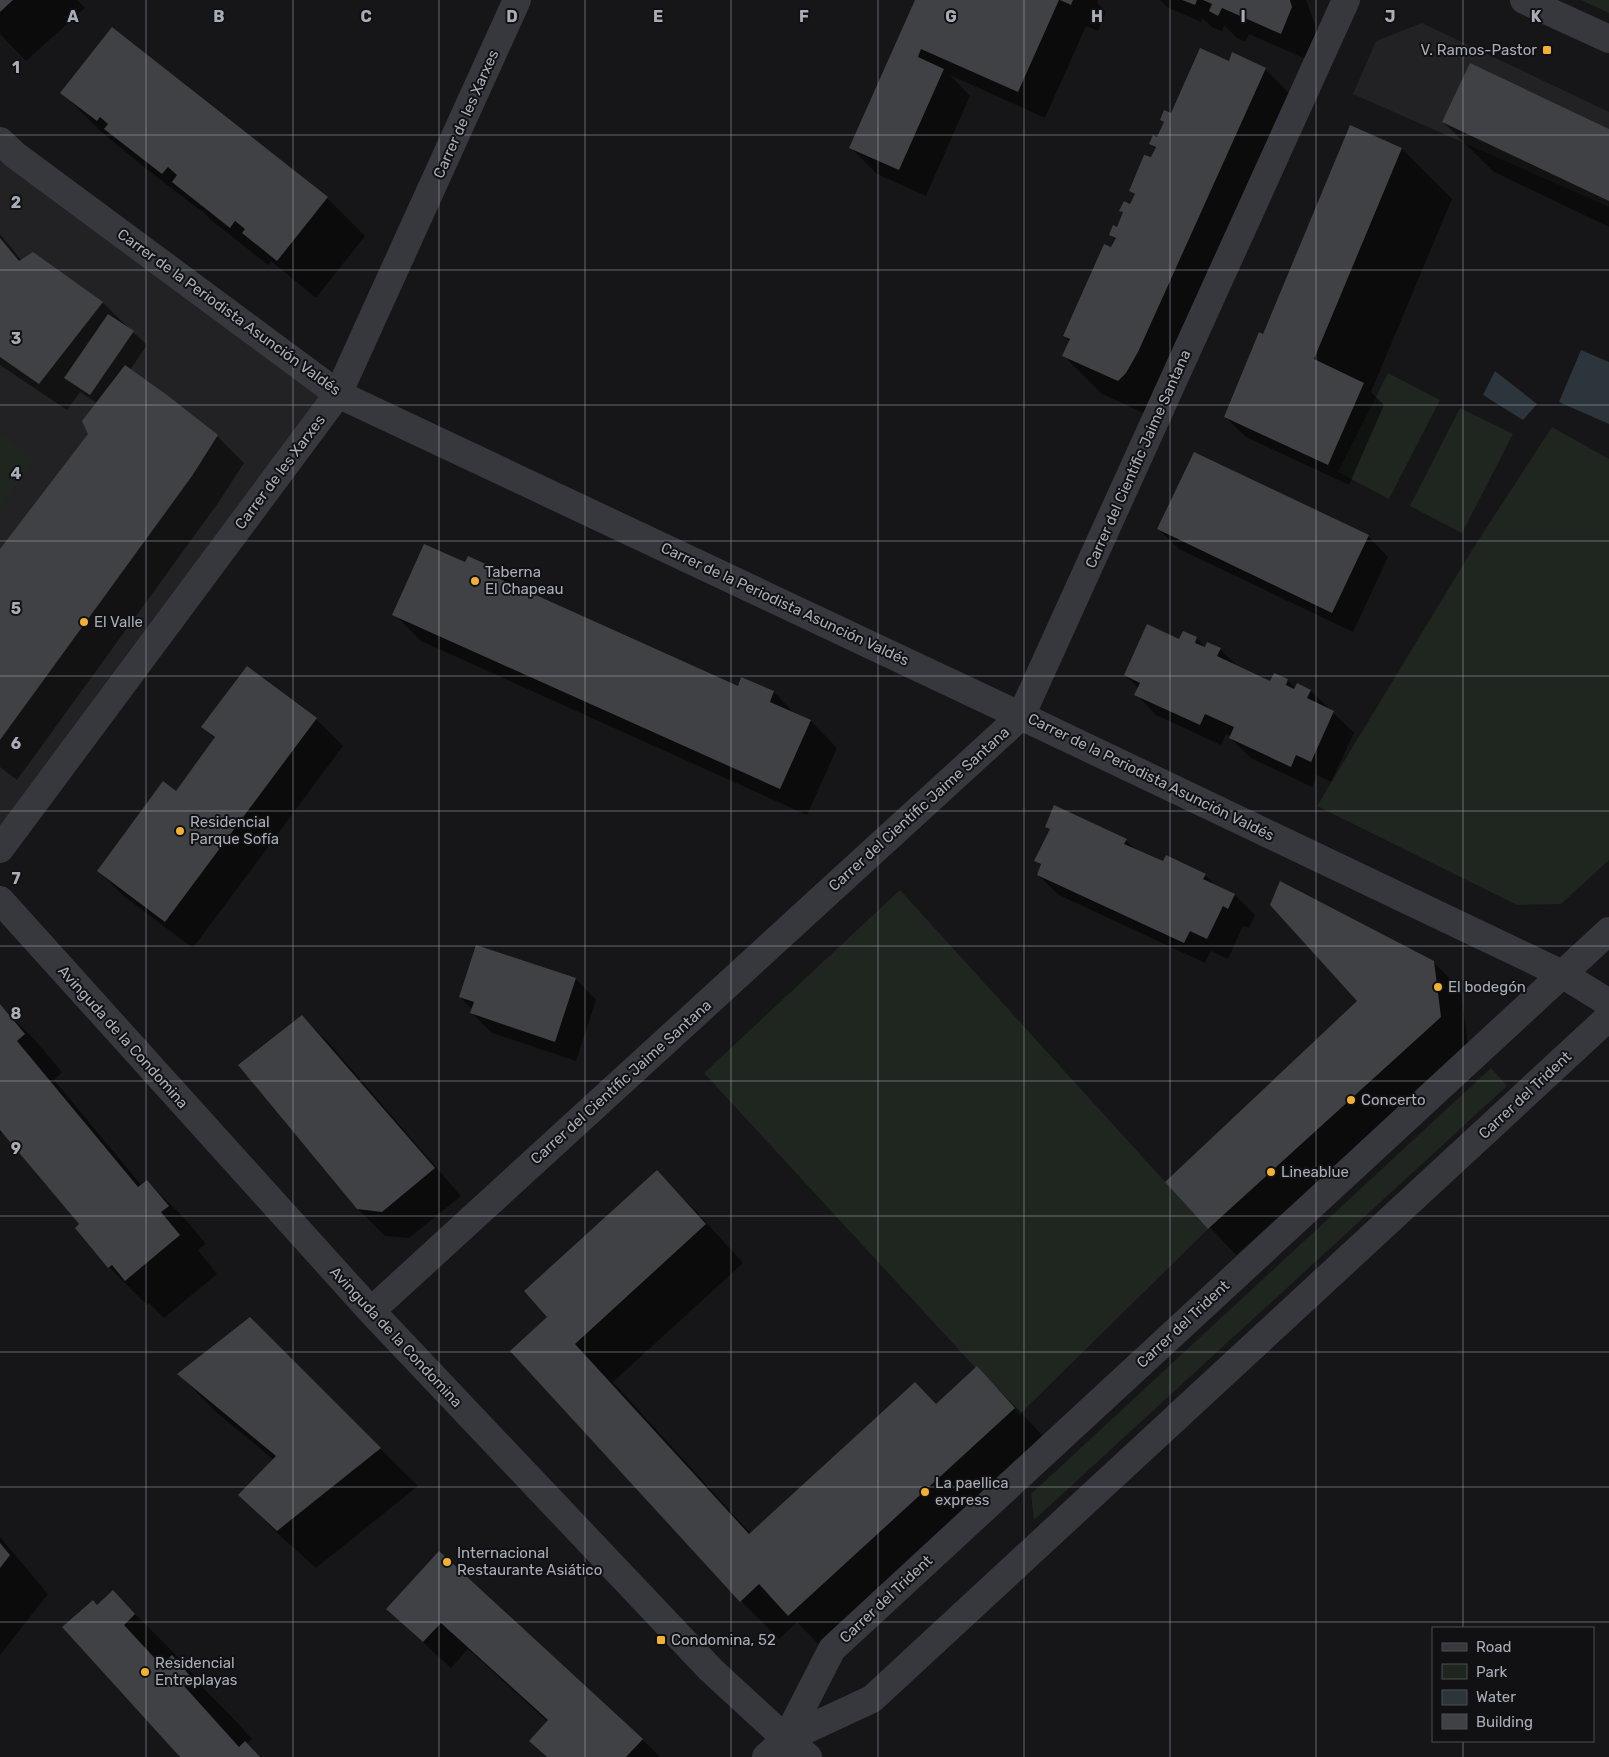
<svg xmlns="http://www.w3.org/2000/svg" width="1609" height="1757" font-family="Rubik,sans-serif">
<rect width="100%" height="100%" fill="#161618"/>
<path fill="#222225" d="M1422,23L1609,112V207L1353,94L1376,41Z
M0,141L338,394L0,849Z"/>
<path fill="#1e261f" d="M1581,0H1609V13Z
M1388,373L1440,400L1389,499L1338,472Z
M1460,408L1513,434L1462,533L1410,506Z
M1552,427L1609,459V860L1561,904L1517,905L1317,806L1472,550Z
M0,433L35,459L0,507Z
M900,890L1208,1229L1019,1415L704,1073Z
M1491,1068L1507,1086L1034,1520L1031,1494Z"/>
<path fill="#2c353c" d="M1581,350L1609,362V424L1559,402Z
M1495,371L1537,404L1523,420L1483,395Z"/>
<path fill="#0007" d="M0,0H77L85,8L26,61L0,34Z
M917,0H1098L1097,3L1106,12L1098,31L1086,26L1045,118L950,75L970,96L926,196L877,174L850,147Z
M1160,0H1306L1319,35L1308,60L1249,34L1245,42L1237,38L1224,25L1222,31L1213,28L1203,18L1201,22L1167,7Z
M1229,63L1265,69L1303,107L1157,419L1102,394L1064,356L1070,342L1065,336L1116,240L1111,234L1117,229L1124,214L1121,211L1131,206L1136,196L1130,190L1152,159L1156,150L1151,144L1158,138L1165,123L1162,120L1172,114Z
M62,92L327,198L365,236L316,298L271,261L268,265L211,220L202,210L201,211L144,167L100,131Z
M1443,122L1609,130V227L1494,172Z
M1351,127L1402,149L1452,199L1371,392L1384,405L1349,485L1246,437L1225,417L1263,335Z
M0,234L22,261L102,302L133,332L147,345L130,370L217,436L244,463L218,503L17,780L0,767V551L90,434L97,403L80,392L67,410L0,365Z
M1158,529L1368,536L1388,557L1353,632L1179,549Z
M503,573L518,588L738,688L742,678L774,692L796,715L811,721L837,748L807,815L421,641L394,614Z
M1196,638L1206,648L1220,649L1238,667L1271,683L1287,680L1296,689L1298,685L1311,691L1354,733L1331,782L1317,775L1312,787L1251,758L1230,738L1231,736L1226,734L1221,745L1156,715L1136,694L1139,689L1125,675L1180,641Z
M316,719L343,746L193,948L125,897L98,871L176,793L215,739L203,727Z
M1046,826L1126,840L1137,851L1163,863L1205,875L1217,887L1235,895L1255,915L1249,928L1243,926L1228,959L1211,951L1205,963L1059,895L1038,875L1042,867L1036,861L1050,830Z
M1433,962L1461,989L1468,1045L1236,1255L1167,1182Z
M576,979L596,1000L576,1061L492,1033L472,1013L473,1010L460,997Z
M0,1005L34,1039L62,1072L54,1080L142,1186L147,1181L185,1219L206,1244L198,1250L217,1274L164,1318L149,1303L147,1305L109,1267L80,1225L3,1132L1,1134L0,1133Z
M302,1016L329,1043L461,1196L409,1238L385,1236L358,1209Z
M657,1172L695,1210L743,1263L613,1382L751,1534L937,1405L977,1368L1015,1406L1052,1446L827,1653L797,1622L779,1639L741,1601L549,1317Z
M249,1319L418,1486L316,1568L277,1533L240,1495L274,1460L216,1412L179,1374Z
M0,1537L48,1594L0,1655Z
M439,1553L642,1739L660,1757H547L548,1722L468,1649L451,1668L415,1635L388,1609Z
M113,1592L173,1652L194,1675L192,1677L232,1717L252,1739L246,1744L259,1757H182L97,1607Z"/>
<path fill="#404145" d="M0,0H13L0,12Z
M915,0H1059L1018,92L921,49L918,57L944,69L899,170L849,148Z
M1060,0H1073L1071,5Z
M1182,0H1197L1195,5Z
M1203,0H1290L1292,7L1281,34L1222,8L1218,16L1209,11L1212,4Z
M112,27L328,197L277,261L242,233L245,229L235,221L230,228L172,182L177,175L168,167L162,174L104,129L108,124L100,117L97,121L60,93Z
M1200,48L1229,61L1232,52L1266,68L1138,352L1126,373L1118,381L1062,356L1070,339L1063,336L1104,244L1111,247L1116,238L1109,235L1113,225L1117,227L1123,212L1119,211L1124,201L1130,204L1135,194L1129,191L1144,155L1151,157L1156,147L1149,144L1153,135L1157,137L1164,122L1160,120L1164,110L1171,113Z
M1470,63L1609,129V201L1442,122Z
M1350,125L1402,148L1314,359L1364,383L1328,465L1224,417L1259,332L1263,334Z
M0,238L19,261L33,252L103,302L39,384L0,357Z
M108,314L134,331L90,395L64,378Z
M125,365L167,395L218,435L192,476L0,740V549L88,434L82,421Z
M1194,452L1369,535L1332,613L1157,529Z
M424,544L465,562L468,556L503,572L500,579L738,686L741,677L774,691L770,702L811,720L780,789L392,615Z
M1147,624L1179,639L1183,631L1197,637L1195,643L1205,647L1207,642L1221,648L1217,656L1270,681L1274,673L1288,679L1286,685L1294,689L1297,683L1311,690L1307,698L1334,711L1311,762L1296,755L1291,767L1229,738L1234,727L1205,714L1200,725L1134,695L1140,683L1124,675Z
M247,666L317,718L165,922L97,871L163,781L176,791L215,737L201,727Z
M1054,805L1127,839L1124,844L1163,861L1166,855L1206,874L1203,879L1235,894L1228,909L1223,906L1207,939L1190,931L1184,943L1037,875L1041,864L1034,861L1050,829L1045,827Z
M1280,881L1434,961L1441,1017L1208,1229L1165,1182L1357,1001L1270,905Z
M476,945L576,978L555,1042L470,1013L474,1002L459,997Z
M0,1004L25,1034L17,1041L138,1187L147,1180L169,1206L161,1212L180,1235L125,1281L112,1265L108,1268L75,1228L79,1224L0,1130Z
M302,1015L435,1168L382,1212L357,1209L238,1065Z
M657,1170L706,1224L575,1344L749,1534L915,1382L936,1404L977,1366L1015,1408L788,1616L759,1584L740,1602L510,1351L547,1317L524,1291Z
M250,1317L381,1448L277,1531L238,1495L276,1456L177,1374Z
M0,1543L10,1555L0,1568Z
M439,1551L643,1739L626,1757H547L529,1741L548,1720L441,1623L423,1642L386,1609Z
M113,1590L135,1614L124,1625L161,1665L172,1655L192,1678L184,1686L239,1747L245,1741L260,1757H180L62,1627L93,1600L97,1605Z"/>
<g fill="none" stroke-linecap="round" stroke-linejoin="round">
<path stroke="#37383d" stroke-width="28" d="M1524,0L1609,39
M0,141L15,155L338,394L1021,716L1562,974L1609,1003
M0,849L338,394L517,0
M0,900L371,1311L711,1670L786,1739L808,1757
M371,1311L1021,716L1346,0
M786,1739L832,1649L1609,931
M766,1757L786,1739L872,1699L1609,1017"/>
</g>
<path fill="none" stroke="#a8adb8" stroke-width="1" stroke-opacity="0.55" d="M146,0V1757M293,0V1757M439,0V1757M585,0V1757M731,0V1757M878,0V1757M1024,0V1757M1170,0V1757M1316,0V1757M1463,0V1628M0,135H1609M0,270H1609M0,405H1609M0,541H1609M0,676H1609M0,811H1609M0,946H1609M0,1081H1609M0,1216H1609M0,1352H1609M0,1487H1609M0,1622H1609M1463,1741V1757"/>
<g fill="#f2b134" stroke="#111113" stroke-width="2">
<rect x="1542" y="45" width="10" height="10" rx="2.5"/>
<circle cx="475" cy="581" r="5"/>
<circle cx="84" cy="622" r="5"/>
<circle cx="180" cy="831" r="5"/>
<circle cx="1438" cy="987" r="5"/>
<circle cx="1351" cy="1100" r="5"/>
<circle cx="1271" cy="1172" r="5"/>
<circle cx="925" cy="1492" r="5"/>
<circle cx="447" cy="1562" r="5"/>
<rect x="656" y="1635" width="10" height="10" rx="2.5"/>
<circle cx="145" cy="1672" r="5"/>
</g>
<g text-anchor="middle" stroke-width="4" stroke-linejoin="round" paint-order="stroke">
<g font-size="15" fill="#a8adb8" stroke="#111113" text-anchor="start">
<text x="1537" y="55" text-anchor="end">V. Ramos-Pastor</text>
<text x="485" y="577">Taberna<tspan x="485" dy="17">El Chapeau</tspan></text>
<text x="94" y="627">El Valle</text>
<text x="190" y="827">Residencial<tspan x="190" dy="17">Parque Sofía</tspan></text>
<text x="1448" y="992">El bodegón</text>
<text x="1361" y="1105">Concerto</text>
<text x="1281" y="1177">Lineablue</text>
<text x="935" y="1488">La paellica<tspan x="935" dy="17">express</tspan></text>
<text x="457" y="1558">Internacional<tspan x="457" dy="17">Restaurante Asiático</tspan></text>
<text x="671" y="1645">Condomina, 52</text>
<text x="155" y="1668">Residencial<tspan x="155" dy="17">Entreplayas</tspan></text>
</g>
<g font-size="15" fill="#a8adb8" stroke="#111113">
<text transform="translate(466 114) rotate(-66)" y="5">Carrer de les Xarxes</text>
<text transform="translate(229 312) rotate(36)" y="5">Carrer de la Periodista Asunción Valdés</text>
<text transform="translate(1138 459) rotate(-66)" y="5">Carrer del Científic Jaime Santana</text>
<text transform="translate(280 472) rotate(-53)" y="5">Carrer de les Xarxes</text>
<text transform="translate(785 604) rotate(25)" y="5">Carrer de la Periodista Asunción Valdés</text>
<text transform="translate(1151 777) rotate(26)" y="5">Carrer de la Periodista Asunción Valdés</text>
<text transform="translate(919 809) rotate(-42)" y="5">Carrer del Científic Jaime Santana</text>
<text transform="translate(123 1037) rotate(48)" y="5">Avinguda de la Condomina</text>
<text transform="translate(621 1082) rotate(-42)" y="5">Carrer del Científic Jaime Santana</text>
<text transform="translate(1525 1095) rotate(-43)" y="5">Carrer del Trident</text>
<text transform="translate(1183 1324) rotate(-43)" y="5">Carrer del Trident</text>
<text transform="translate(396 1337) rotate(47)" y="5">Avinguda de la Condomina</text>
<text transform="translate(886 1599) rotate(-43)" y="5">Carrer del Trident</text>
</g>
</g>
<g font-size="16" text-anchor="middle" font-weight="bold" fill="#a8adb8" stroke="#111113" stroke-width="4" stroke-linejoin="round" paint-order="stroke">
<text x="73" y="22">A</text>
<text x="219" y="22">B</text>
<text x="366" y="22">C</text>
<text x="512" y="22">D</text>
<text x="658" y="22">E</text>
<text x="804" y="22">F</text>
<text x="951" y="22">G</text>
<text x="1097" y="22">H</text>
<text x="1243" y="22">I</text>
<text x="1390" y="22">J</text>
<text x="1536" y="22">K</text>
<text x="16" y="73">1</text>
<text x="16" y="208">2</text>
<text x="16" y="344">3</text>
<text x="16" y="479">4</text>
<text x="16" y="614">5</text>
<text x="16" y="749">6</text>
<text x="16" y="884">7</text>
<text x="16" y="1019">8</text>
<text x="16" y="1154">9</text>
</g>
<rect x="1432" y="1627" width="162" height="115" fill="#111113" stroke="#4d4f55"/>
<rect x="1442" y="1643" width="25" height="8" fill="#37383d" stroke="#4d4f55"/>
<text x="1476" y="1652" font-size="15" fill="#a8adb8">Road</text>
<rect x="1442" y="1664" width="25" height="15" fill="#1e261f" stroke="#4d4f55"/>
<text x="1476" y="1677" font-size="15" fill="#a8adb8">Park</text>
<rect x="1442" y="1690" width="25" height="15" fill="#2c353c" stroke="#4d4f55"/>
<text x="1476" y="1702" font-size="15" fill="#a8adb8">Water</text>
<rect x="1442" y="1714" width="25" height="15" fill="#404145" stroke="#4d4f55"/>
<text x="1476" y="1727" font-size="15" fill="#a8adb8">Building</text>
</svg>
